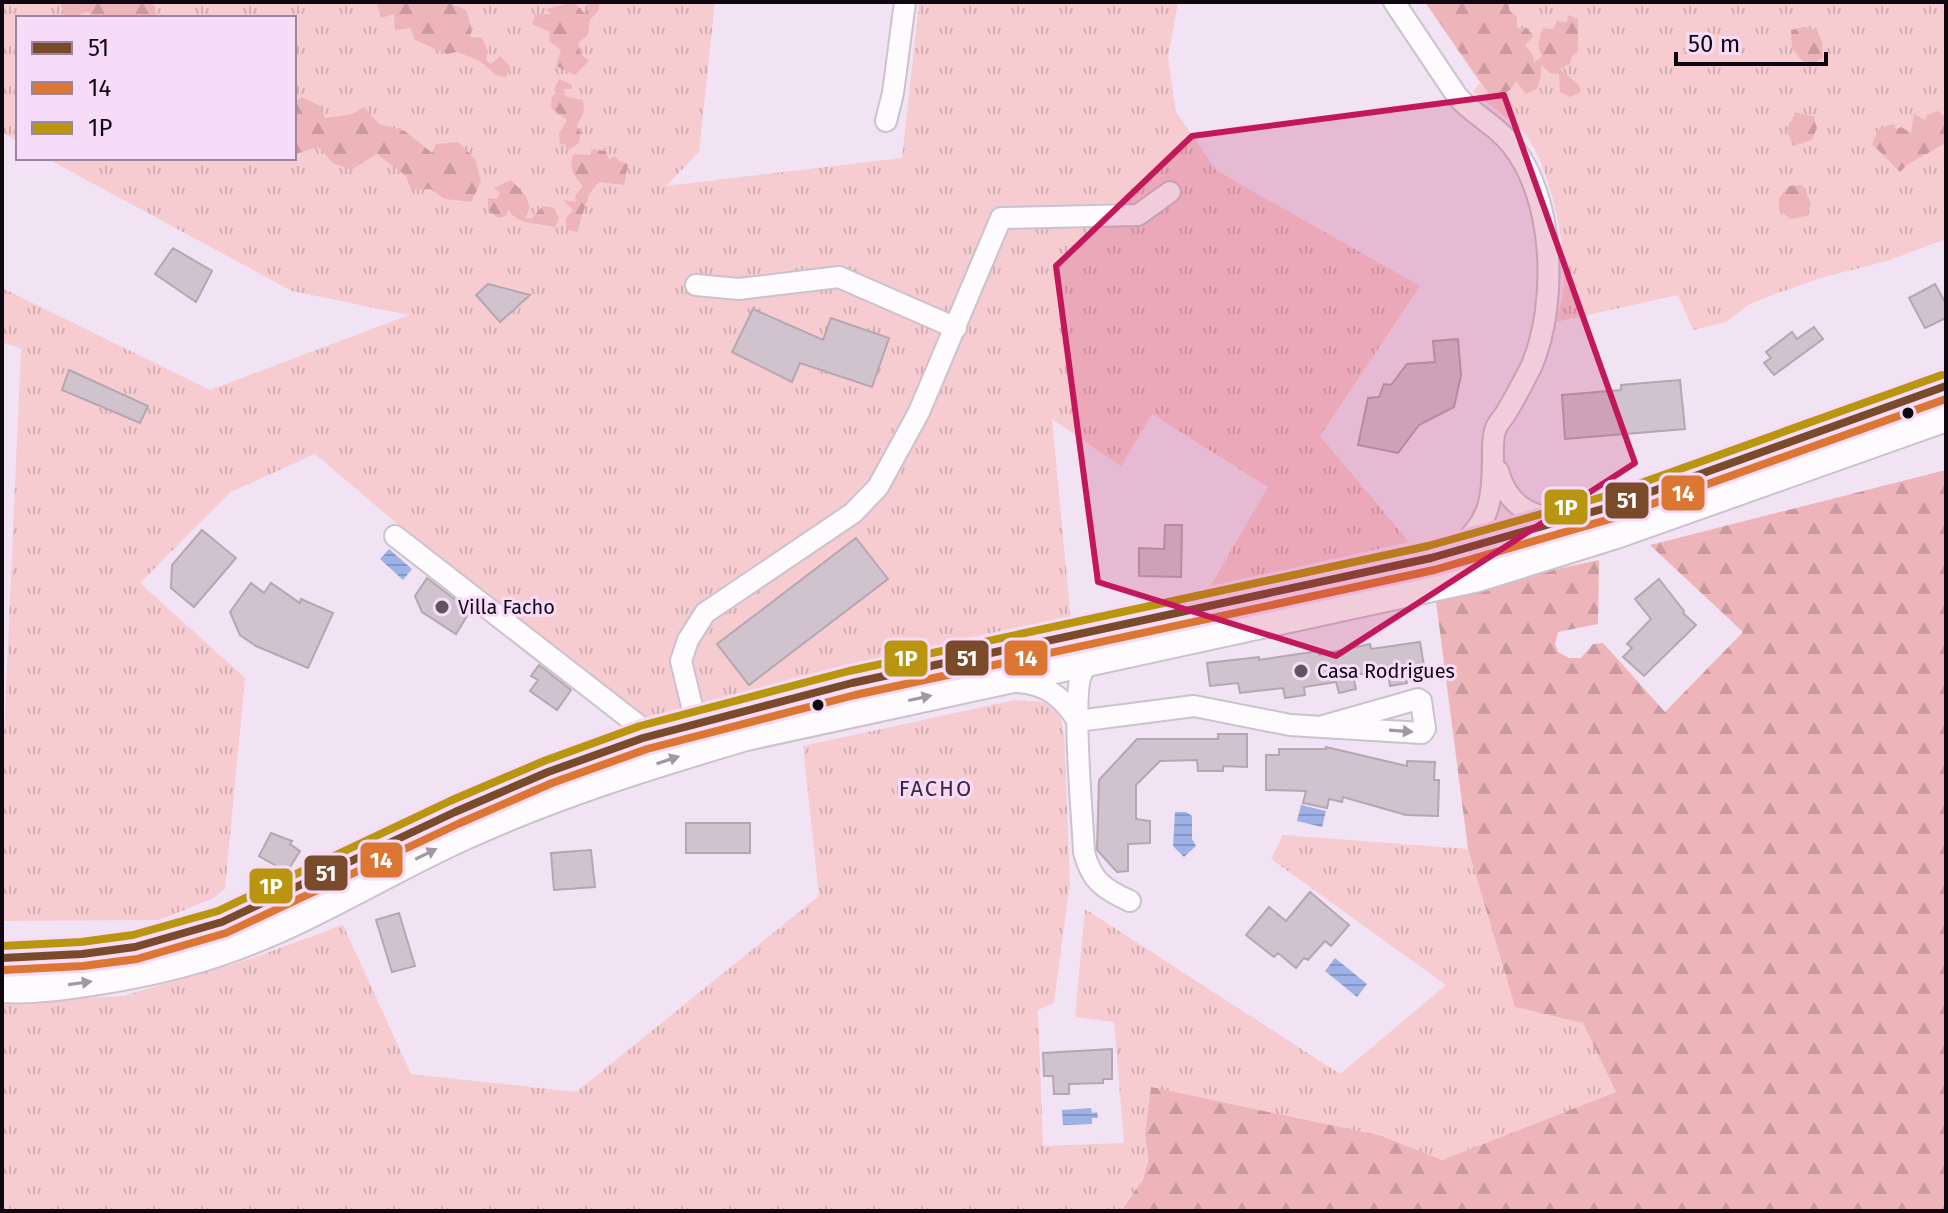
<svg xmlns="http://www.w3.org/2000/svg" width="1948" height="1213" font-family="'Fira Sans',sans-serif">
<defs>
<pattern id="grass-tufts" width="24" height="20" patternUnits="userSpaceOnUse" patternTransform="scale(2)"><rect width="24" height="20" fill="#f6ccd0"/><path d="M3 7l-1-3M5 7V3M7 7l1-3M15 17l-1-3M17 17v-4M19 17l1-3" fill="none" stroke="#d2aeb2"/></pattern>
<pattern id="forest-firs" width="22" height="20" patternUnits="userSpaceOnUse" patternTransform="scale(2)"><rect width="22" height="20" fill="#edb5ba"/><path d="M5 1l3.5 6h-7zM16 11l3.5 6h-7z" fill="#ca9a9f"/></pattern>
<pattern id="water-rules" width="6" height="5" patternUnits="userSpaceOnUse" patternTransform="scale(2)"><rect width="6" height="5" fill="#9db1e6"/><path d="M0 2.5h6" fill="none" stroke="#8697c4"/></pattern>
</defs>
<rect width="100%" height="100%" fill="#f1e3f3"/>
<path fill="url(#grass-tufts)" d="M2,2H715L699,152L666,186L902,158L919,2H1178L1168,58L1176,112L1217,171L1420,286L1320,436L1409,542L1210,587L1268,487L1152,414L1121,466L1052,419L1071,621L637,727L315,454L231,492L140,583L245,678L225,889L212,899L159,920L2,921V781L21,349L2,342V288L210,390L409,315L292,291L46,158H294V18H18V142L2,132Z
M1424,2L1488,93L1516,81L1540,64L1579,85L1560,69C1574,55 1580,49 1577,28L1567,22L1542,56L1533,62L1516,28L1509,5L1502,2H1946V129L1925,121L1913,124L1911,133L1895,129L1894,124L1907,165L1946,143V239L1887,261L1824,277L1772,295L1748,305L1726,322L1693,330L1678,295L1556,322C1559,310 1563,297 1564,285C1566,245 1550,161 1522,131C1508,117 1489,105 1473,92L1480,83Z
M1015,700L1044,702L1060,713L1064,734L1070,882L1054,1003L1038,1010L1043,1146L1124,1143L1114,1022L1075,1017L1085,909L1340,1074L1446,985L1271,859L1283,835L1468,849L1515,1007L1583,1022L1616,1092L1442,1160L1382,1136L1145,1134C1151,1178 1143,1176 1121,1211H2V1002L123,996L250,959L343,925L411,1074L576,1092L819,896L803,746Z"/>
<path fill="url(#forest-firs)" d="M59,2H133L134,5L138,2H150L155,6L156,18H93L88,12L66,18Z
M376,2H447L466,10L471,26L470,37L482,38L488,51L486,60L491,64L500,56L510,66L506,77L496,75L480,61L457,52L447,54L415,40L410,28L395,30L394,14L381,18Z
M574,2L585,14L588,2H599V10L590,20L588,35L578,43L580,53L589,61L575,75L556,66L561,50L549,41L550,32L532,24L535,14H551L546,9Z
M1425,2H1502L1509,5L1510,11L1517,17V28H1526L1534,36L1525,45L1533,55L1534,62L1542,56L1538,43L1543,28L1553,29L1557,21L1567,22L1568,15L1578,19V51L1572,56L1570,64L1560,69L1579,85L1581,92L1570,97L1560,92L1559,74L1550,73L1541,65V76L1537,89L1526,94L1516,81L1511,89L1501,96L1488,93Z
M1804,27L1817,30L1822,42L1823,58L1808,67L1792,49L1791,30Z
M559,79L572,85V89H564L565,96L583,100L584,111L577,126L581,134L578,144L566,151V145L560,143L559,134L567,120L551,108L552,96L556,93L554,89Z
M302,97L320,106L325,118L352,114L364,107L379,124L405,131L432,153L436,144L458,142L475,159L481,182L471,202L445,199L430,189L411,190L406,176L377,154L351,170L333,163L318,147L296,154L294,153V102Z
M1938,111L1944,116L1946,143L1907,165L1900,172L1872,144L1879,128L1894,124L1896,129L1901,127L1911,133L1914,114L1925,120L1927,115Z
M1795,113L1814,116L1817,128L1812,140L1793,146L1787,129Z
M592,149L605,151L609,159L615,156L619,161L628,164L624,185L599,182L589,194L577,232L566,229V218L573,210L563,200L576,202L575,196L583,186C573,175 569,169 573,154L590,155Z
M511,180L526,196L530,208L525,218H532L543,206L554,208L559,218L555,227C539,223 516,225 508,209L506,216L498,218L488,210V198L497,199L500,193L494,188Z
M1802,185L1811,203L1808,216L1790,219L1779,209V198L1789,186Z
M1946,470V1211H1121L1143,1179L1148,1161L1145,1134L1151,1087L1382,1136L1442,1160L1616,1092L1583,1023L1515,1007L1468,849L1436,601L1544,572L1599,560L1598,624L1558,632L1555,644L1558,652L1569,658H1581L1593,644L1603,643L1665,712L1743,632L1650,545Z"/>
<path fill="url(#water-rules)" d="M389,549L412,569L403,580L380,559Z
M1301,805L1326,811L1322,827L1297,821Z
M1175,812H1186L1192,816V839L1196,846L1184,857L1173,846Z
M1335,958L1367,984L1357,997L1325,971Z
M1091,1108L1092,1113L1097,1112L1098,1118H1092V1124L1063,1125L1062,1110Z"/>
<path fill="#d1c3cd" stroke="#b4a7b1" stroke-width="2" d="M173,248L212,271L196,302L155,274Z
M488,284L530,295L500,322L476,295Z
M1935,284L1946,304V318L1925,328L1909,298Z
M753,309L823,340L831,318L889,338L872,387L800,363L792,382L732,352Z
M1814,327L1823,339L1774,375L1764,363L1771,358L1766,352L1792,332L1797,339Z
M1458,339L1461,375L1454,407L1419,425L1398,453L1358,445L1368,398L1379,397L1384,384L1391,385L1407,364L1435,362L1433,341Z
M69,370L148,406L140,423L62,390Z
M1680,380L1685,429L1565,439L1562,395L1621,390V385Z
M1165,525H1182L1181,577L1139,576V548L1164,549Z
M202,530L236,558L194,607L171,588L172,565Z
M856,538L888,579L749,685L717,644Z
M427,578L470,611L456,634L422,612L415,596Z
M1659,579L1684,611L1683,613L1696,625L1644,676L1623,657L1632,648L1627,644L1651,619L1635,599Z
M251,583L264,593L271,583L300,603L301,599L333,613L308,668L256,646L240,635L230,612Z
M1420,642L1424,666L1405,669L1407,683L1390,686L1387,668L1353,676L1356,689L1339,693L1336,682L1304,687L1305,695L1285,698L1283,688L1240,693L1238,683L1210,686L1207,663L1259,657V660L1319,651V655L1370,644L1371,649Z
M539,665L571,690L557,710L530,691L538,680L531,676Z
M1218,734H1247V767L1223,766V771H1198L1197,760L1160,761L1136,785V819L1150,821V843L1128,844V871L1117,872L1097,850L1099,780L1137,739H1218Z
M1326,747L1407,766V761L1435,762L1434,780H1439L1438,816L1406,815L1343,797L1342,802L1329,799L1327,808L1303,803L1306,791L1266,790V755H1279V749H1326Z
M686,823H750V853H686Z
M271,833L292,841L290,844L300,851L287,872L259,856Z
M591,850L595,887L554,890L551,853Z
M1310,892L1349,925L1331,946L1325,941L1308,960L1304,958L1296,968L1278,953L1274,957L1246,935L1269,907L1286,921Z
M399,913L415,966L392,972L376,920Z
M1112,1049V1079H1103V1083L1069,1084V1094H1054L1053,1076H1044L1043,1053Z"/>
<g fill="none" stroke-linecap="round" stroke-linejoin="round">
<g stroke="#ccc1ce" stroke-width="24">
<path id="street" d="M1394,2L1457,96C1473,115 1495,124 1511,144C1555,198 1558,302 1532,365C1524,381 1515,398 1506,413C1503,418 1498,423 1496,428C1492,437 1493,449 1493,459C1492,500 1491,521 1457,549
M886,121L893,93L905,2
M696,285L739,289L839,277L956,328
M1498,471C1507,503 1526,515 1558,520
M395,536L652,736
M1098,659C1093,662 1086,666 1083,671C1070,690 1083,821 1084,852C1091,880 1103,889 1130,901
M1018,682C1047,684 1062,697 1078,721
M1078,721L1194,706L1290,725L1422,733L1425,729L1421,701L1418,699L1323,726
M696,723L681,661L688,640L705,613L853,513L878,487L919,412L1001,218L1138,215L1170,192"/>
</g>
<g stroke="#ccc1ce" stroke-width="32">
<path id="secondary" d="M2,958L82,954L135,947L222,922L455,812L548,772L643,738L852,683L1431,558L1606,508L1946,386
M2,988C34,990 67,985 99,980C143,973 187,963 229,948C311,919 385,871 465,835C555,794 651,764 746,736L1478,577L1616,534L1946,417"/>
</g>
<use href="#street" stroke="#fdfbfd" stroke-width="20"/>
<use href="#secondary" stroke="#fdfbfd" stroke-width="28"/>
<g stroke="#f7dcfa" stroke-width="14">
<path id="bus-1" d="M2,958L82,954L135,947L222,922L455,812L548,772L643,738L852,683L1431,558L1606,508L1946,386"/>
</g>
<g stroke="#f7dcfa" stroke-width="14">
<path id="bus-2" d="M3,970L83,966L137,959L226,933L460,823L552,783L647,749L855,695L1434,570L1610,519L1946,399"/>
</g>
<g stroke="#f7dcfa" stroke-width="14">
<path id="bus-3" d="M2,946L81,942L133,935L218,911L450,801L544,761L640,726L849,671L1428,546L1602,497L1942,375"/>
</g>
<use href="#bus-1" stroke="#7a4b2a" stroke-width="8"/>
<use href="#bus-2" stroke="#dc7633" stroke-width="8"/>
<use href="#bus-3" stroke="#b99510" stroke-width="8"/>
</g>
<defs><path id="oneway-solid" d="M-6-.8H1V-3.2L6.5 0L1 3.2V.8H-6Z" transform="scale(2)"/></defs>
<g fill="#9e9a9f">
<use href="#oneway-solid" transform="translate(920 698) rotate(-12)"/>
<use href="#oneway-solid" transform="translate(1401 731) rotate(4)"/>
<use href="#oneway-solid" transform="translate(668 760) rotate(-18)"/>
<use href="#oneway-solid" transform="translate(426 854) rotate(-26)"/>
<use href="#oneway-solid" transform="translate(80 983) rotate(-8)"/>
</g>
<path fill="#c2185b" fill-opacity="0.2" stroke="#c2185b" stroke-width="6" stroke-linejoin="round" d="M1504,95L1635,463L1336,656L1098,582L1056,266L1192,136Z"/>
<g fill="#100811" stroke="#f7dcfa" stroke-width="3">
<circle cx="1908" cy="413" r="7"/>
<circle cx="818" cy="705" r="7"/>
</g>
<g fill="#5f5560" stroke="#f7dcfa" stroke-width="3">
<circle cx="442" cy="607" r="8"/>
<circle cx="1301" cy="671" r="8"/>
</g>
<g text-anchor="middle" stroke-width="6" stroke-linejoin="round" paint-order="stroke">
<g font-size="20" fill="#100811" stroke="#f7dcfa" text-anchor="start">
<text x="458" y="614">Villa Facho</text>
<text x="1317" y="678">Casa Rodrigues</text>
</g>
<g font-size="22" letter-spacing="2" fill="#3c273e" stroke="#f7dcfa">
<text x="936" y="796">FACHO</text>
</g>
</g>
<g stroke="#f7dcfa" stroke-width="3">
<rect x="1660" y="474" width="46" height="38" rx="8" fill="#dc7633"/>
<rect x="1604" y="481" width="46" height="39" rx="8" fill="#7a4b2a"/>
<rect x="1543" y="488" width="46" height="38" rx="8" fill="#b99510"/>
<rect x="1003" y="639" width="46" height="38" rx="8" fill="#dc7633"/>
<rect x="944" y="639" width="46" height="38" rx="8" fill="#7a4b2a"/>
<rect x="883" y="639" width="46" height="39" rx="8" fill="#b99510"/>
<rect x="359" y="841" width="45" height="38" rx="8" fill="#dc7633"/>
<rect x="303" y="854" width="46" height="38" rx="8" fill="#7a4b2a"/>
<rect x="248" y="867" width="46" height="38" rx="8" fill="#b99510"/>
</g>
<g font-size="22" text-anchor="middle" font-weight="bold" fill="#fff">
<text x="1683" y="501">14</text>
<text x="1627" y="508">51</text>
<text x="1566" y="515">1P</text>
<text x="1026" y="666">14</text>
<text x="967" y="666">51</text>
<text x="906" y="666">1P</text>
<text x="381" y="868">14</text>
<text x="326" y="881">51</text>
<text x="271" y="894">1P</text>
</g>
<rect width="1948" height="1213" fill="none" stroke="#100811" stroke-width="8"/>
<rect x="16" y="16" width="280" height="144" fill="#f7dcfa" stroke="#9b879d" stroke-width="2"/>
<rect x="32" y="42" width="40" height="12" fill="#7a4b2a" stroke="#9b879d" stroke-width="2"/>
<text x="88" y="56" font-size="24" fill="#100811">51</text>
<rect x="32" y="82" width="40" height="12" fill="#dc7633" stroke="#9b879d" stroke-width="2"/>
<text x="88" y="96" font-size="24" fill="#100811">14</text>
<rect x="32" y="122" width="40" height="12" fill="#b99510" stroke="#9b879d" stroke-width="2"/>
<text x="88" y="136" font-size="24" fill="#100811">1P</text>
<path d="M1676 52v12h150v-12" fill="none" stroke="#100811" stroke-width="4"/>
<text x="1688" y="52" font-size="24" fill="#100811" stroke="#f7dcfa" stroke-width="6" paint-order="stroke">50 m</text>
</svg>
